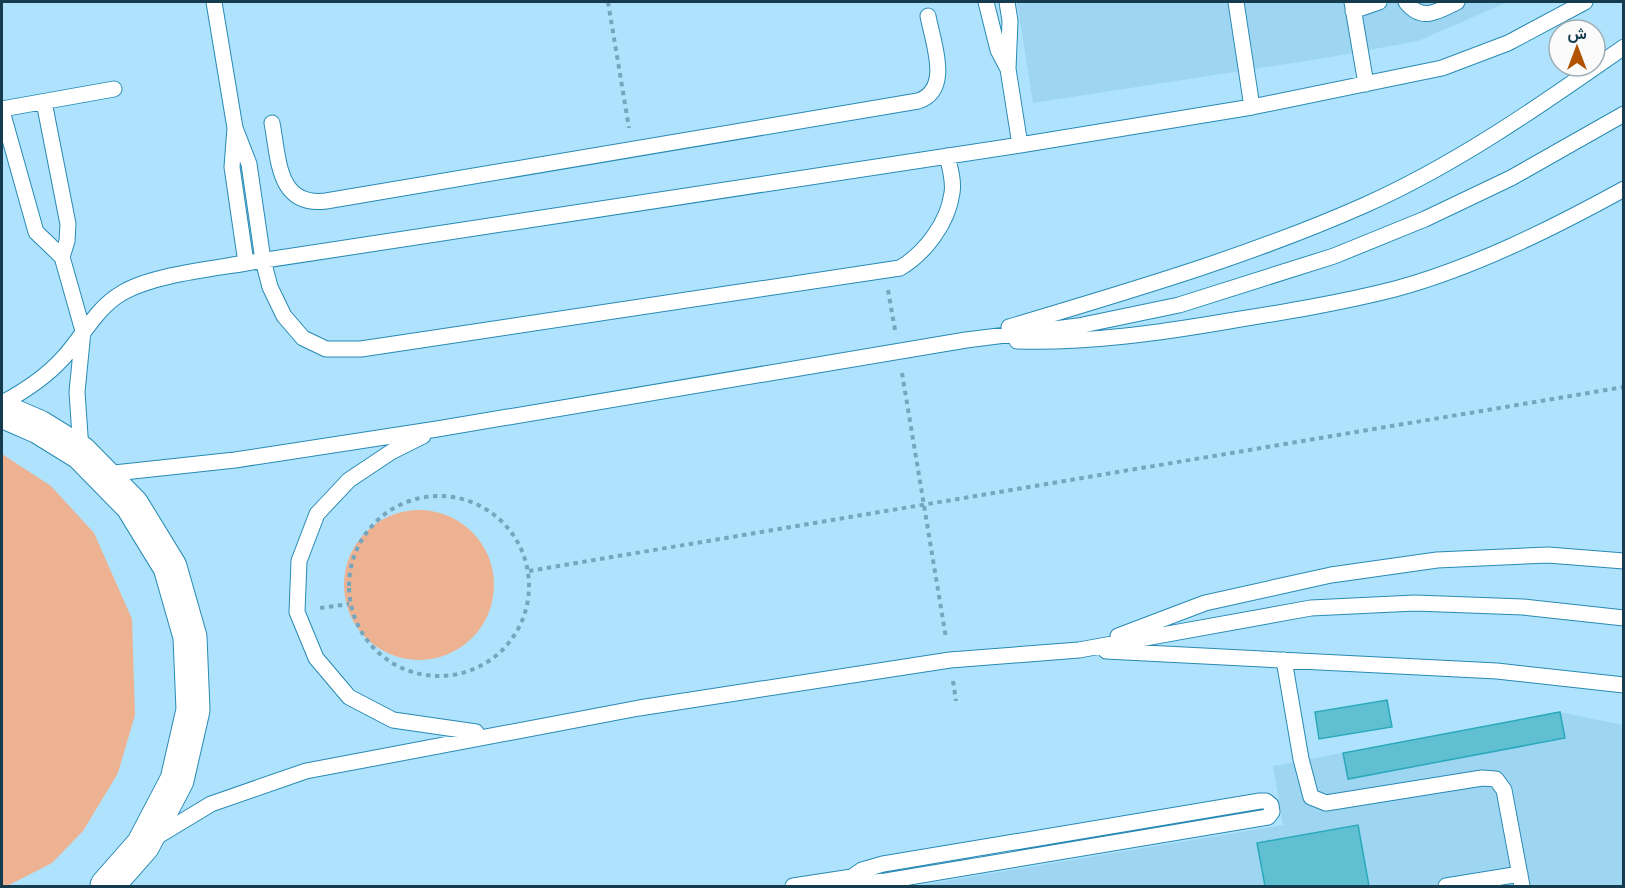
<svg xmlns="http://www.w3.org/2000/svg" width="1625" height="888" font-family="'PT Sans Narrow',Vazirmatn,sans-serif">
<rect width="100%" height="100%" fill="#afe3fd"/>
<path fill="#9ed6f2" d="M1017,2H1508L1418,41L1325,58L1033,103Z
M1560,712L1623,725V886H915L1283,825L1273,766Z"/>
<path fill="#edb291" d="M2,454L51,486L94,533L132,619L135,715L118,773L83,831L52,863L7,886H2Z
M344 585a75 75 0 1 1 150 0a75 75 0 1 1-150 0Z"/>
<path fill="#60c0d1" stroke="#2ba8bc" stroke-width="1.5" d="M1387,700L1392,727L1319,739L1315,712Z
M1560,712L1565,738L1348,779L1343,753Z
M1358,825L1369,886H1265L1257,843Z"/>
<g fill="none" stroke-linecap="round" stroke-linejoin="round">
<g stroke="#288ab3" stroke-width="17">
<path id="lane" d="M214,2L235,128L249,164L263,260L270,287L284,316L303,338L326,349H361L900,268C925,253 948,223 952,193C954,181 950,168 947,156
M986,2L998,50L1008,69
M1007,2L1010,21L1008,69L1020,145
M1236,2L1252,107
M1352,2L1366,84
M1406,2C1422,22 1437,12 1457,2
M1353,11L1379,2
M44,102L68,224L67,241L62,257L83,331L77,392L81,450
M2,109L114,89
M2,111L36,232L62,257
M272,123C279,159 277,207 326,201L918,101C952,90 933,43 928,16
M235,128L232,167L246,263
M1009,327C1129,291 1250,256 1365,205C1457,164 1541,105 1624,47
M1017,341C1088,343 1159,333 1229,321C1285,312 1340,303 1395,289C1473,268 1553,228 1624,189
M2,403C25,391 46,377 64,357C83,336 96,308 122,293C152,275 211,269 246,263L1020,145L1252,107L1442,68L1508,43L1585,2
M423,436L391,452L349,480L317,514L299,561L297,612L316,658L349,697L393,720L476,732
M105,474L235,460L437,429L966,340L1078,326L1179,305L1334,256L1425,219L1511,178L1624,114
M1118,636L1205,603L1331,575L1437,560L1548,555L1624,561
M1106,651L1497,671L1624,685
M1284,660L1301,759L1311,797L1326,803L1482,778L1496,779L1504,790L1522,886
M1260,801H1266L1271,805L1272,812L1268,817L886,881L873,882L852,877L862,870L883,864Z
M153,839L211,804L306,771L639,708L950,660L1079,650L1311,608L1415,603L1523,607L1624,618
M793,886L852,877L853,886
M1446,886L1520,874"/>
</g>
<g stroke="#288ab3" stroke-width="35">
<path id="primary" d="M2,411L39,427L81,453L132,505L170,567L190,637L193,710L177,780L143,845L107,886"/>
</g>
<path stroke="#76a6bd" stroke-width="4" stroke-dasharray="4.5 4.5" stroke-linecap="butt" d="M608,2L629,128
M888,290L895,330
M902,373L946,638
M349 586a90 90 0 1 1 180 0a90 90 0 1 1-180 0Z
M529,571L1624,387
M320,608L349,604
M953,681L956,701"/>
<use href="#lane" stroke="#fff" stroke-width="15"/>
<use href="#primary" stroke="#fff" stroke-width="33"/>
</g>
<rect width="1625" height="888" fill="none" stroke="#153c4e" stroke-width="6"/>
<g transform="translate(1577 48)"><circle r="28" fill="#fbfbfb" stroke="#9fafb6" stroke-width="1.5"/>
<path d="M0-4.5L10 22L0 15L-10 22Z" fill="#b15300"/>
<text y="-9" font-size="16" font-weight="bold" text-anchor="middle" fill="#153c4e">ش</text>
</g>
</svg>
